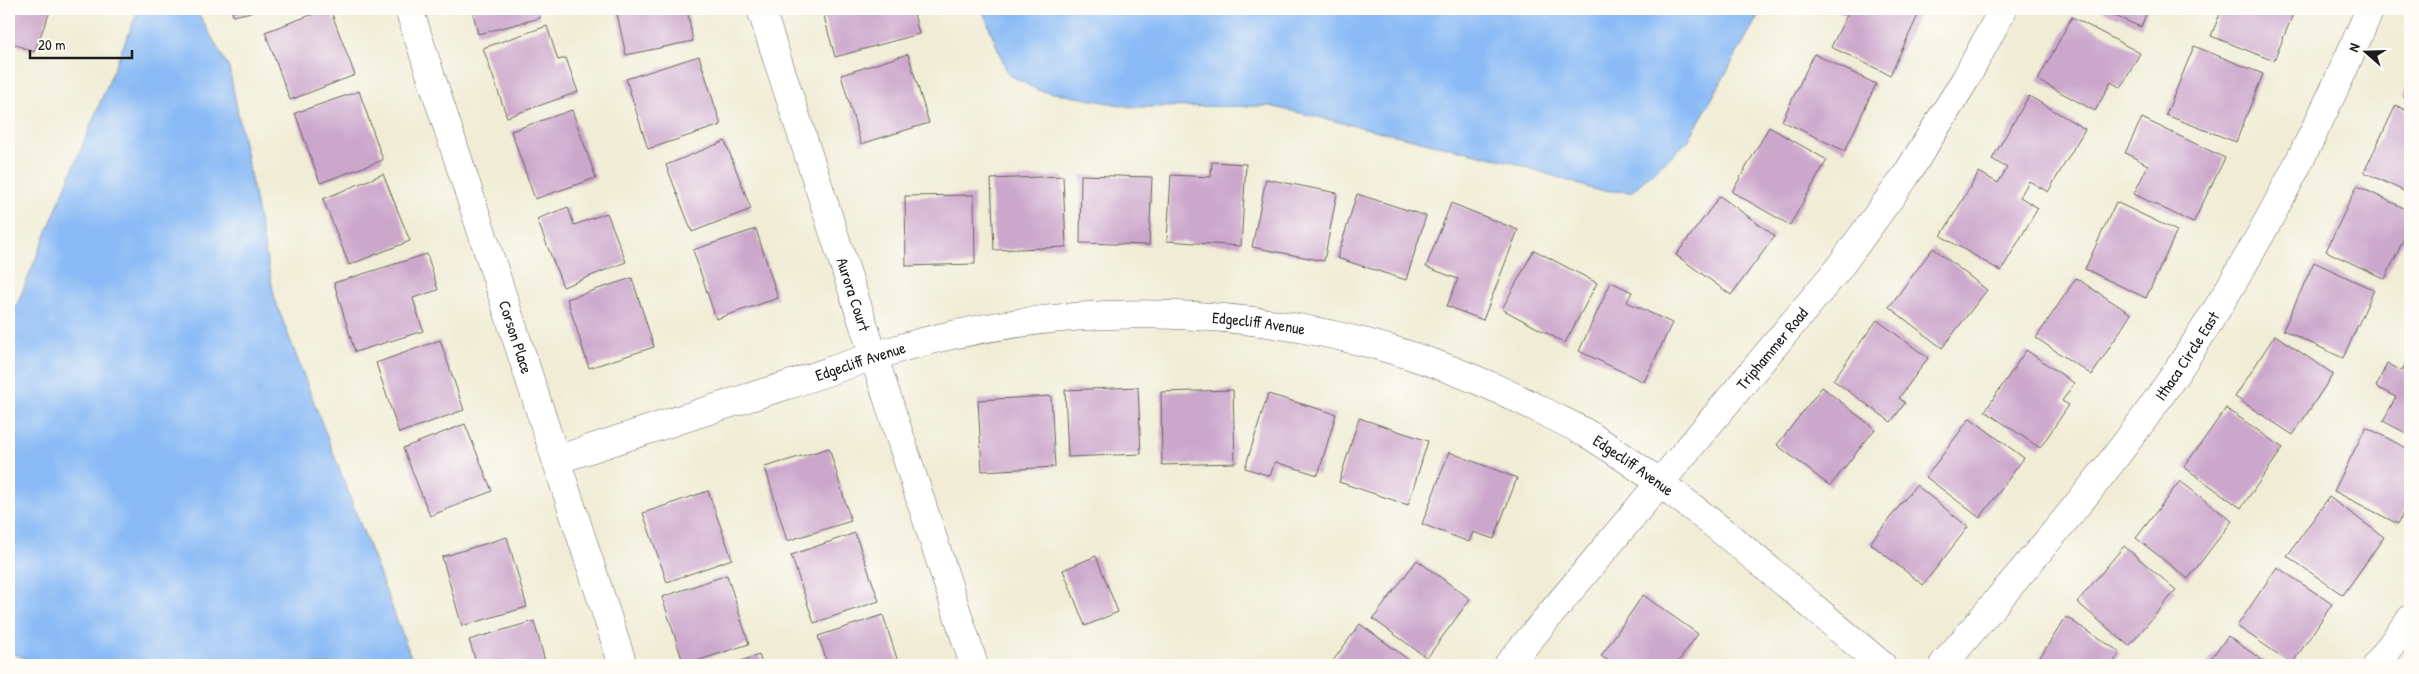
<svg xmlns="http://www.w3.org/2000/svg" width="2419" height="674" font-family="'Patrick Hand',sans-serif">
<rect width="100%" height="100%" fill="#fdfcf7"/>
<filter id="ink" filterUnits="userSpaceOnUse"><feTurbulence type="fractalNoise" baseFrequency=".02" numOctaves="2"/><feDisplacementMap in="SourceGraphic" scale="10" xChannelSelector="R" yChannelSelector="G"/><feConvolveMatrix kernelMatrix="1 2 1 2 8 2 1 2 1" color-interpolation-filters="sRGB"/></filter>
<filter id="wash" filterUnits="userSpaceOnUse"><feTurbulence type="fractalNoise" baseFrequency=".0096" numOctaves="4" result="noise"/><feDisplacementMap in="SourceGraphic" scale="20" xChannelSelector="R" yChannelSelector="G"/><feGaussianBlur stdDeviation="1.12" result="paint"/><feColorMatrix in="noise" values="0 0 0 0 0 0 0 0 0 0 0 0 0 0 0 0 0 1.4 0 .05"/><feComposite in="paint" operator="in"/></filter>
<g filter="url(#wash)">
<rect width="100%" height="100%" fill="#f0ecd5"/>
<path fill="#89baf5" stroke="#526b88" d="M142,9H196L229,68L275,300L414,665H43L9,652V324L137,13Z
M982,9H1762L1688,141L1631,192L1596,190L1511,162L1270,106L1132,107L1037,90L1008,74Z"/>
<g id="blocks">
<path fill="#cca7cc" d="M9,9H51L34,52L9,42Z
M232,9H261V10L233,16Z
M327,9H330L355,75L290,100L265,32Z
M472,9H538L540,18L478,34Z
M616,9H687L693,41L626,55Z
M822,9H913L919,34L835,57Z
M1840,9H1921L1890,75L1831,47L1847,15L1839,12Z
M2098,9H2148L2141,27Z
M2222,9H2295L2274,61L2211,36Z
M2072,17L2140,53L2121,88L2111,82L2095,111L2038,80Z
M547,26L558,60L566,58L578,92L507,117L483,48Z
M2194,46L2263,74L2236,142L2166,115Z
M908,54L929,123L861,144L841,75Z
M1814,54L1876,84L1845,151L1782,121Z
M699,56L721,125L648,149L626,79Z
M2410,77V99L2403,97Z
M359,91L383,160L320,183L295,113Z
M2029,96L2085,129L2048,192L2029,181L2020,197L2038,208L2001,271L1941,236L1979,172L1998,183L2007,168L1992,159Z
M9,98L16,100L9,121Z
M2396,105L2410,113V194L2364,172Z
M572,110L596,178L535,199L511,131Z
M2142,118L2225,158L2193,223L2134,194L2148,165L2125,153Z
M1769,127L1827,160L1790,225L1732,192Z
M725,141L751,209L692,232L666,165Z
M1212,162L1246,164L1241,246L1167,241L1171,175L1211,177Z
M383,174L410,241L349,265L323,199Z
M1081,175L1152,177L1149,245L1080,243Z
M1063,176L1066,247L994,250L991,179Z
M1266,179L1337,193L1324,261L1252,247Z
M2357,186L2410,211V226L2385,279L2326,251Z
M1357,194L1426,216L1406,280L1337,258Z
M974,195L975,264L906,266L905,196Z
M1720,196L1775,236L1731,295L1676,255Z
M2116,202L2177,231L2146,298L2085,269Z
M1451,203L1518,230L1483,320L1447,306L1458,279L1426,267Z
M568,207L574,225L607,213L626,262L563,287L537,219Z
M756,229L778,298L716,319L693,250Z
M1933,248L1987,290L1942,348L1889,307Z
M1534,250L1597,283L1565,343L1502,309Z
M427,254L438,290L413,298L423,331L355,352L334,283Z
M2314,262L2374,290L2343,358L2283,330Z
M632,278L654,347L589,368L567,299Z
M2076,278L2131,314L2092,375L2036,338Z
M1611,282L1632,292L1627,302L1672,323L1644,382L1579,351Z
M1877,320L1928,358L1899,398L1905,403L1891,422L1833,380Z
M2275,335L2333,374L2293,435L2235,397Z
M440,340L464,410L399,433L376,363Z
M2026,350L2074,383L2062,401L2069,405L2040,448L1985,411Z
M2410,354V435L2383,421L2396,397L2376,387L2387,363L2402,371Z
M1138,387L1141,454L1068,457L1065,390Z
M1822,387L1875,429L1830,486L1777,445Z
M1233,390L1235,463L1162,465L1161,392Z
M1268,394L1336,414L1318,475L1275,462L1270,476L1245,468Z
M1051,396L1055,467L982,471L978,400Z
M2226,408L2283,448L2241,508L2184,467Z
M1359,418L1428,441L1408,505L1339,482Z
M1970,418L2024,458L1980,518L1926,477Z
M465,424L492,491L430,516L403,448Z
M2366,427L2410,450V499L2398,524L2334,491Z
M829,448L851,521L787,541L765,467Z
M1449,452L1517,478L1494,539L1473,532L1469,542L1422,524Z
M2180,481L2232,521L2188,579L2136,538Z
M1916,485L1968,527L1923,585L1870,543Z
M708,491L732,559L667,582L643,513Z
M2329,497L2384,537L2343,595L2287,556Z
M855,533L879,601L814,623L791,555Z
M507,537L527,607L462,626L442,557Z
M2124,546L2176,590L2129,646L2077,602Z
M1096,556L1118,612L1085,626L1063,570Z
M1417,560L1470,599L1427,658L1373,619Z
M2277,567L2332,604L2292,664L2237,626Z
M727,575L749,644L684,665L662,597Z
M1643,595L1698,634L1676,665H1615L1601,656Z
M883,615L899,665H828L818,636Z
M2066,617L2120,652L2112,665H2035Z
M534,621L546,665H477L469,640Z
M1360,624L1416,665H1330Z
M2228,636L2269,665H2206Z
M759,655L762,665H729Z"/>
</g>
</g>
<g filter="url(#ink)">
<use href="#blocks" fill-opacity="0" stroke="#66655d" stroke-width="1"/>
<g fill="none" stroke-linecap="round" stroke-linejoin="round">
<g stroke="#66655d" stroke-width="29">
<g id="minor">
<path id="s1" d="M409,9L623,665"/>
<path id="s2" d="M761,9L974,665"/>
<path id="s3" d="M556,460C632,435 708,410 785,386C840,368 895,347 952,335C1148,292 1361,316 1539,409C1556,418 1574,426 1591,436C1696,502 1787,586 1882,665"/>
<path id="s4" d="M1508,665L1838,269L1905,177L1965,80L2003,9"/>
<path id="s5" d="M1943,665C2011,583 2083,503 2145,417C2237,290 2309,152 2370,9"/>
<path d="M2377,665L2410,619"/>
</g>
</g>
<use href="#minor" stroke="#fff" stroke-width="28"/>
</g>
</g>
<g text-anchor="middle" stroke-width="5" stroke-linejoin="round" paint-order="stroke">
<g font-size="16" fill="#1c1c1c" stroke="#fdfcf7">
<text dy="6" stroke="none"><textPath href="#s2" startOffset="300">Aurora Court</textPath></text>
<text dy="6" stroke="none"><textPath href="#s3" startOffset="724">Edgecliff Avenue</textPath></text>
<text dy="6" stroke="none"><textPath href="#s1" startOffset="345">Corson Place</textPath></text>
<text dy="6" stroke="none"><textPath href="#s4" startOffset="412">Triphammer Road</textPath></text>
<text dy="6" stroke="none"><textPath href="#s5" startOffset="394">Ithaca Circle East</textPath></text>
<text dy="6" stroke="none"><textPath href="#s3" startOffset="320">Edgecliff Avenue</textPath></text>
<text dy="6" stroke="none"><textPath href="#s3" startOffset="1129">Edgecliff Avenue</textPath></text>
</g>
</g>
<rect width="2419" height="674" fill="none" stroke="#fdfcf7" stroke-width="30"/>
<g transform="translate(2366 52) rotate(290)" stroke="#fdfcf7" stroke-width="4" paint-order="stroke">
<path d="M0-4L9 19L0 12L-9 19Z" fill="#1c1c1c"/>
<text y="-8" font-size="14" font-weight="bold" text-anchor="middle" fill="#1c1c1c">N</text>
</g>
<path d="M30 50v8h102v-8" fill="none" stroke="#1c1c1c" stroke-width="2.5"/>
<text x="38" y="50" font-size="15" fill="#1c1c1c" stroke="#fdfcf7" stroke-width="4" paint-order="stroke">20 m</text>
</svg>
